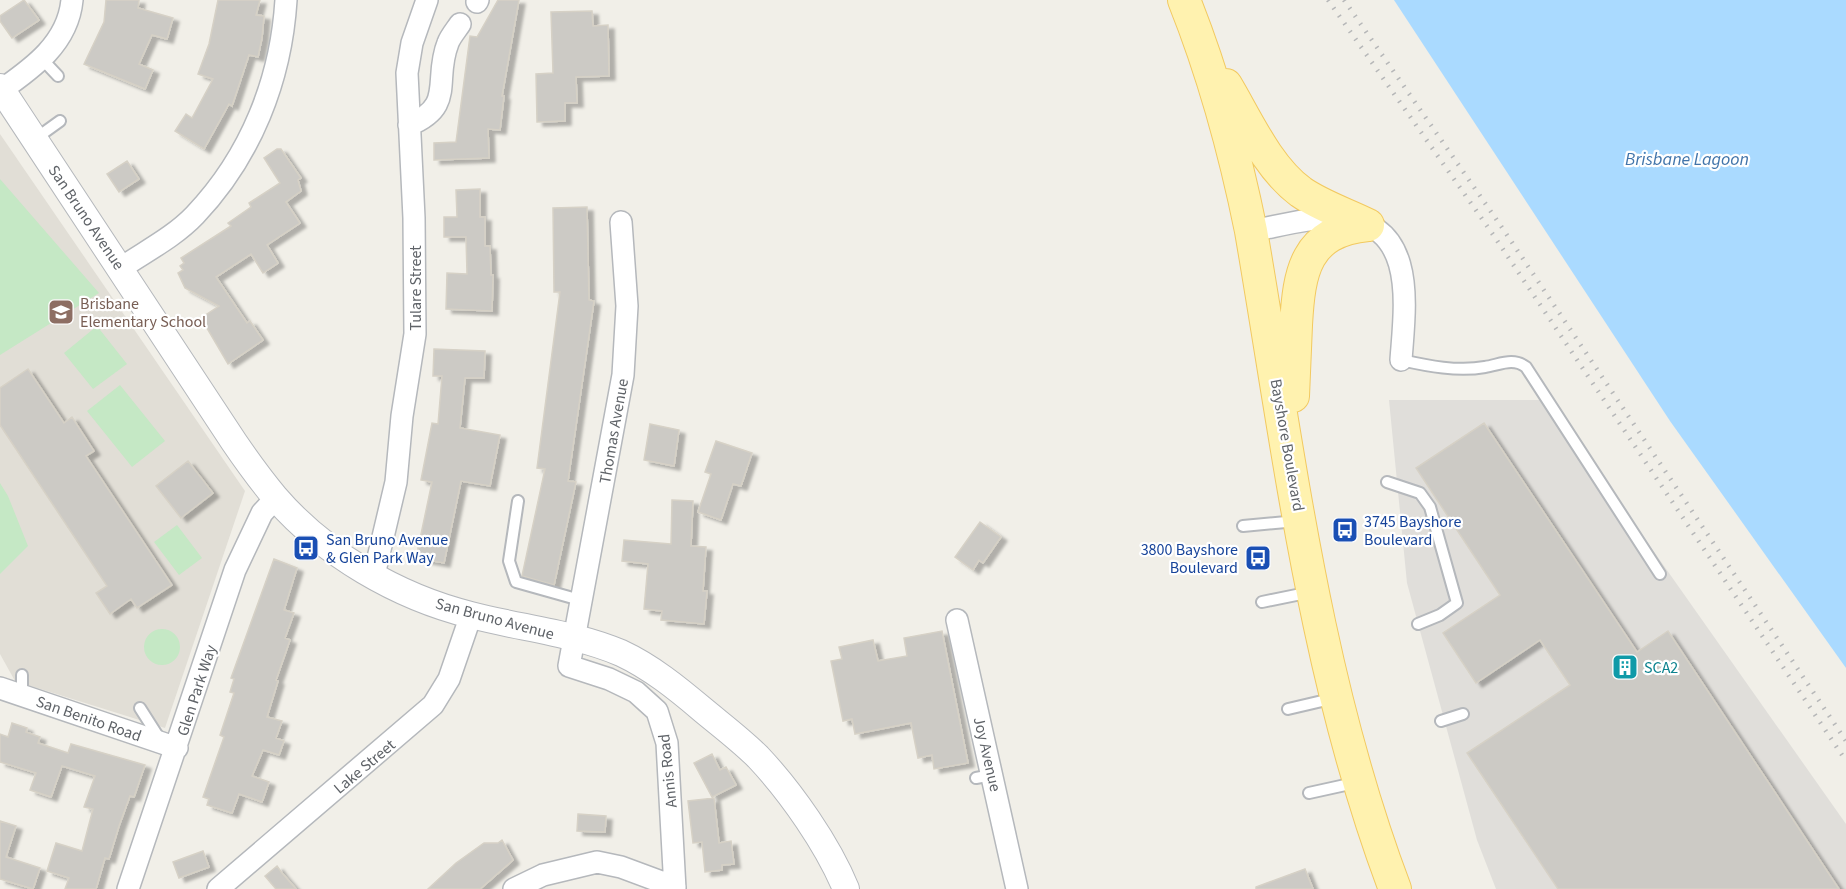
<svg xmlns="http://www.w3.org/2000/svg" width="1846" height="889" font-family="'Source Sans 3',sans-serif">
<defs>
<filter id="shadow"><feDropShadow dx="6" dy="4" stdDeviation="1.5" flood-color="#0004"/></filter>
</defs>
<rect width="100%" height="100%" fill="#f1efe8"/>
<path fill="#e0deda" d="M1389,400H1547L1846,824V889H1496L1477,840L1407,583Z"/>
<path fill="#e1ded6" d="M0,134L245,491L165,728L15,681L0,654Z"/>
<path fill="#c5e8c5" d="M0,179L99,293L0,355Z
M97,326L127,364L93,389L64,353Z
M120,385L165,441L132,467L87,411Z
M0,483L8,496L28,546L0,574Z
M177,525L202,558L179,575L154,542Z
M144 647a18 18 0 1 1 36 0a18 18 0 1 1-36 0Z"/>
<path fill="#aadaff" d="M1394,0H1846V668L1670,421Z"/>
<path fill="#cccac5" stroke="#d6d1c6" stroke-width="1.5" filter="url(#shadow)" d="M24,0L39,20L12,38L0,21V16Z
M106,0H139L138,8L173,18L167,39L152,35L139,64L153,70L145,89L84,64L104,22Z
M218,0H260L256,15L264,16L262,38L258,57L249,55L232,106L229,104L204,149L175,131L186,114L192,118L213,79L198,74L209,44Z
M498,0H519L502,96H504L500,130L488,129L489,158L434,160V143L456,142L470,36L477,37Z
M592,11L593,26L608,25L609,76L576,77L577,103H565V121L537,122L536,74L553,73L551,12Z
M277,149H281L301,178L298,180L301,191L286,202L300,223L267,245L278,263L263,273L251,254L216,277L247,323L250,321L263,340L228,364L201,318L219,306L185,288L178,273L183,270L180,266L184,263L181,258L231,226L228,223L251,207L249,203L280,183L264,158Z
M127,161L139,179L119,192L107,174Z
M480,189V217H485V246H490L491,275H493L492,311L446,309L447,273L467,274L466,237H444V217H457L456,190Z
M587,207L589,300L594,301L568,481L576,482L554,585L522,576L545,469L537,468L560,292H554L553,208Z
M434,349L485,351L484,378H465L460,428L500,435L490,486L461,481L444,563L416,558L432,482L421,480L432,423L438,424L442,376H433Z
M28,369L64,423L72,417L94,451L86,456L172,585L137,608L131,599L110,614L96,593L107,586L0,425V388Z
M1484,423L1637,652L1668,631L1839,889H1558L1467,753L1570,685L1540,640L1476,683L1443,633L1500,595L1416,468Z
M650,424L679,430L674,466L644,460Z
M716,441L752,453L741,486L733,484L721,520L698,512L711,474L705,472Z
M188,461L213,493L181,518L156,486Z
M672,500L693,501L691,546L706,547L703,591H707L704,624L661,620L662,611L644,609L648,564L622,561L624,540L671,544Z
M980,522L1001,537L983,563L979,560L973,570L955,557Z
M274,559L297,568L284,610L294,613L285,638L290,640L276,680L278,681L267,717L282,721L276,738L284,741L279,755L263,750L252,776L269,782L262,802L239,794L232,813L207,805L209,799L203,797L224,737L220,735L234,693L230,692L234,679L231,678Z
M942,631L968,763L934,769L932,755L918,758L911,723L855,734L852,719L843,721L831,661L842,659L839,647L873,640L878,661L907,656L904,638Z
M12,723L27,728L26,732L40,737L38,743L68,753L71,744L145,765L134,797L130,796L119,826L109,859L105,858L96,889H65L69,878L47,871L56,843L82,851L93,809L84,807L95,776L62,766L51,797L30,790L36,773L0,762V734L8,737Z
M712,754L720,770L726,767L736,785L712,797L694,763Z
M714,798L719,843L731,841L734,864L722,865V870L705,872L702,842L693,843L688,801Z
M578,814L606,816L605,832L577,831Z
M0,821L16,826L6,857L40,868L33,889L0,879Z
M502,840L513,860L480,889H428L456,863L484,843H498Z
M203,851L209,867L179,878L173,862Z
M277,866L282,873L296,889H276L265,876Z
M1305,869L1313,889H1256V887Z"/>
<g fill="none" stroke-linecap="round" stroke-linejoin="round">
<g stroke="#b5b8bc" stroke-width="14">
<path id="service" d="M42,59L58,76
M35,139L60,121
M1401,360C1428,366 1458,372 1485,367C1499,365 1513,357 1526,367L1660,574
M1387,482L1420,493L1430,507L1457,603L1440,615L1418,624
M518,501L509,561L516,582L580,600
M1243,526L1297,521
M1262,602L1311,592
M22,695V675
M140,708L161,741
M1288,709L1335,698
M1441,721L1463,714
M976,778L992,775
M1309,793L1359,782"/>
</g>
<g stroke="#b5b8bc" stroke-width="24">
<path id="minor" d="M477,2L478,0
M0,91C33,68 68,43 72,0
M409,125C456,106 433,80 448,43C450,37 456,30 460,24
M621,222L627,306L623,375L569,666L609,679L636,692L657,711L667,743L675,889
M1251,231C1279,226 1310,217 1338,218C1418,222 1405,305 1401,360
M121,268C146,251 174,237 195,215C251,156 281,80 286,0
M374,575L396,482L402,416L415,334L414,218L407,73L412,43L427,0
M957,620L1017,889
M0,688L177,748
M128,889L235,570L262,513L276,498
M218,889L433,705L449,679L471,615
M514,889L543,875L597,862L621,867L675,887"/>
</g>
<g stroke="#b5b8bc" stroke-width="28">
<path id="tertiary" d="M0,87L234,442C247,461 260,479 275,497C324,554 398,597 471,615C520,628 574,633 621,653C651,667 677,688 703,710C721,725 741,740 758,757C791,792 828,845 846,889"/>
</g>
<g stroke="#f2c960" stroke-width="34">
<path id="primary" d="M1184,0C1214,75 1235,152 1251,231C1289,452 1315,678 1395,889
M1226,85C1247,120 1267,167 1301,192C1321,206 1346,214 1368,225
M1293,396C1294,372 1295,349 1296,325C1299,272 1305,231 1368,225"/>
</g>
<use href="#service" stroke="#fff" stroke-width="10"/>
<use href="#minor" stroke="#fff" stroke-width="21"/>
<use href="#tertiary" stroke="#fff" stroke-width="26"/>
<use href="#primary" stroke="#fff2af" stroke-width="32"/>
<path stroke="#b6b7b8" stroke-width="4.5" stroke-dasharray="1.5 8" stroke-linecap="butt" d="M1328,0L1494,236L1846,761
M1344,0L1503,229L1846,741"/>
</g>
<defs>
<g id="school-square" transform="scale(1.35)"><rect x="-9" y="-9" width="18" height="18" rx="4" fill="#8d6e63" stroke="#fff"/><path d="M0-5L7-2L0 1L-7-2ZM-4 1L0 2.5L4 1V4Q0 6-4 4Z" fill="#fff"/></g>
<g id="bus-square" transform="scale(1.35)"><rect x="-9" y="-9" width="18" height="18" rx="4" fill="#1a4fb4" stroke="#fff"/><path d="M-5-6H5V4H4V6H2V4H-2V6H-4V4H-5ZM-3.5-4V0h7V-4ZM-3.5 1.2v1.5H-2V1.2ZM2 1.2v1.5H3.5V1.2Z" fill="#fff"/></g>
<g id="building-square" transform="scale(1.35)"><rect x="-9" y="-9" width="18" height="18" rx="4" fill="#0f9aa8" stroke="#fff"/><path d="M-4-6H4V6H1V3H-1V6H-4ZM-2.5-4.3h1.7v1.8h-1.7ZM.8-4.3h1.7v1.8H.8ZM-2.5-1h1.7V.8h-1.7ZM.8-1h1.7V.8H.8Z" fill="#fff"/></g>
</defs>
<g fill-rule="evenodd">
<use href="#school-square" x="61" y="312"/>
<use href="#bus-square" x="1345" y="530"/>
<use href="#bus-square" x="306" y="548"/>
<use href="#bus-square" x="1258" y="558"/>
<use href="#building-square" x="1625" y="667"/>
</g>
<g text-anchor="middle" stroke-width="4.5" stroke-linejoin="round" paint-order="stroke">
<g font-size="16" fill="#5f6368" stroke="#fff">
<text transform="translate(87 217) rotate(56)" y="6">San Bruno Avenue</text>
<text transform="translate(415 288) rotate(-90)" y="6">Tulare Street</text>
<text transform="translate(613 431) rotate(-80)" y="6">Thomas Avenue</text>
<text transform="translate(1288 445) rotate(80)" y="6">Bayshore Boulevard</text>
<text transform="translate(495 618) rotate(15)" y="6">San Bruno Avenue</text>
<text transform="translate(196 690) rotate(-72)" y="6">Glen Park Way</text>
<text transform="translate(89 718) rotate(19)" y="6">San Benito Road</text>
<text transform="translate(988 754) rotate(77)" y="6">Joy Avenue</text>
<text transform="translate(364 766) rotate(-40)" y="6">Lake Street</text>
<text transform="translate(667 771) rotate(-96)" y="6">Annis Road</text>
</g>
<g font-size="16" fill="#785e54" stroke="#fff" text-anchor="start">
<text x="80" y="309">Brisbane<tspan x="80" dy="18">Elementary School</tspan></text>
</g>
<g font-size="16" fill="#164399" stroke="#fff" text-anchor="start">
<text x="1364" y="527">3745 Bayshore<tspan x="1364" dy="18">Boulevard</tspan></text>
<text x="326" y="545">San Bruno Avenue<tspan x="326" dy="18">&amp; Glen Park Way</tspan></text>
<text x="1238" y="555" text-anchor="end">3800 Bayshore<tspan x="1238" dy="18">Boulevard</tspan></text>
</g>
<g font-size="16" fill="#0d838f" stroke="#fff" text-anchor="start">
<text x="1644" y="673">SCA2</text>
</g>
<g font-size="18" font-style="italic" fill="#4174aa" stroke="#fff">
<text x="1687" y="165">Brisbane Lagoon</text>
</g>
</g>
</svg>
